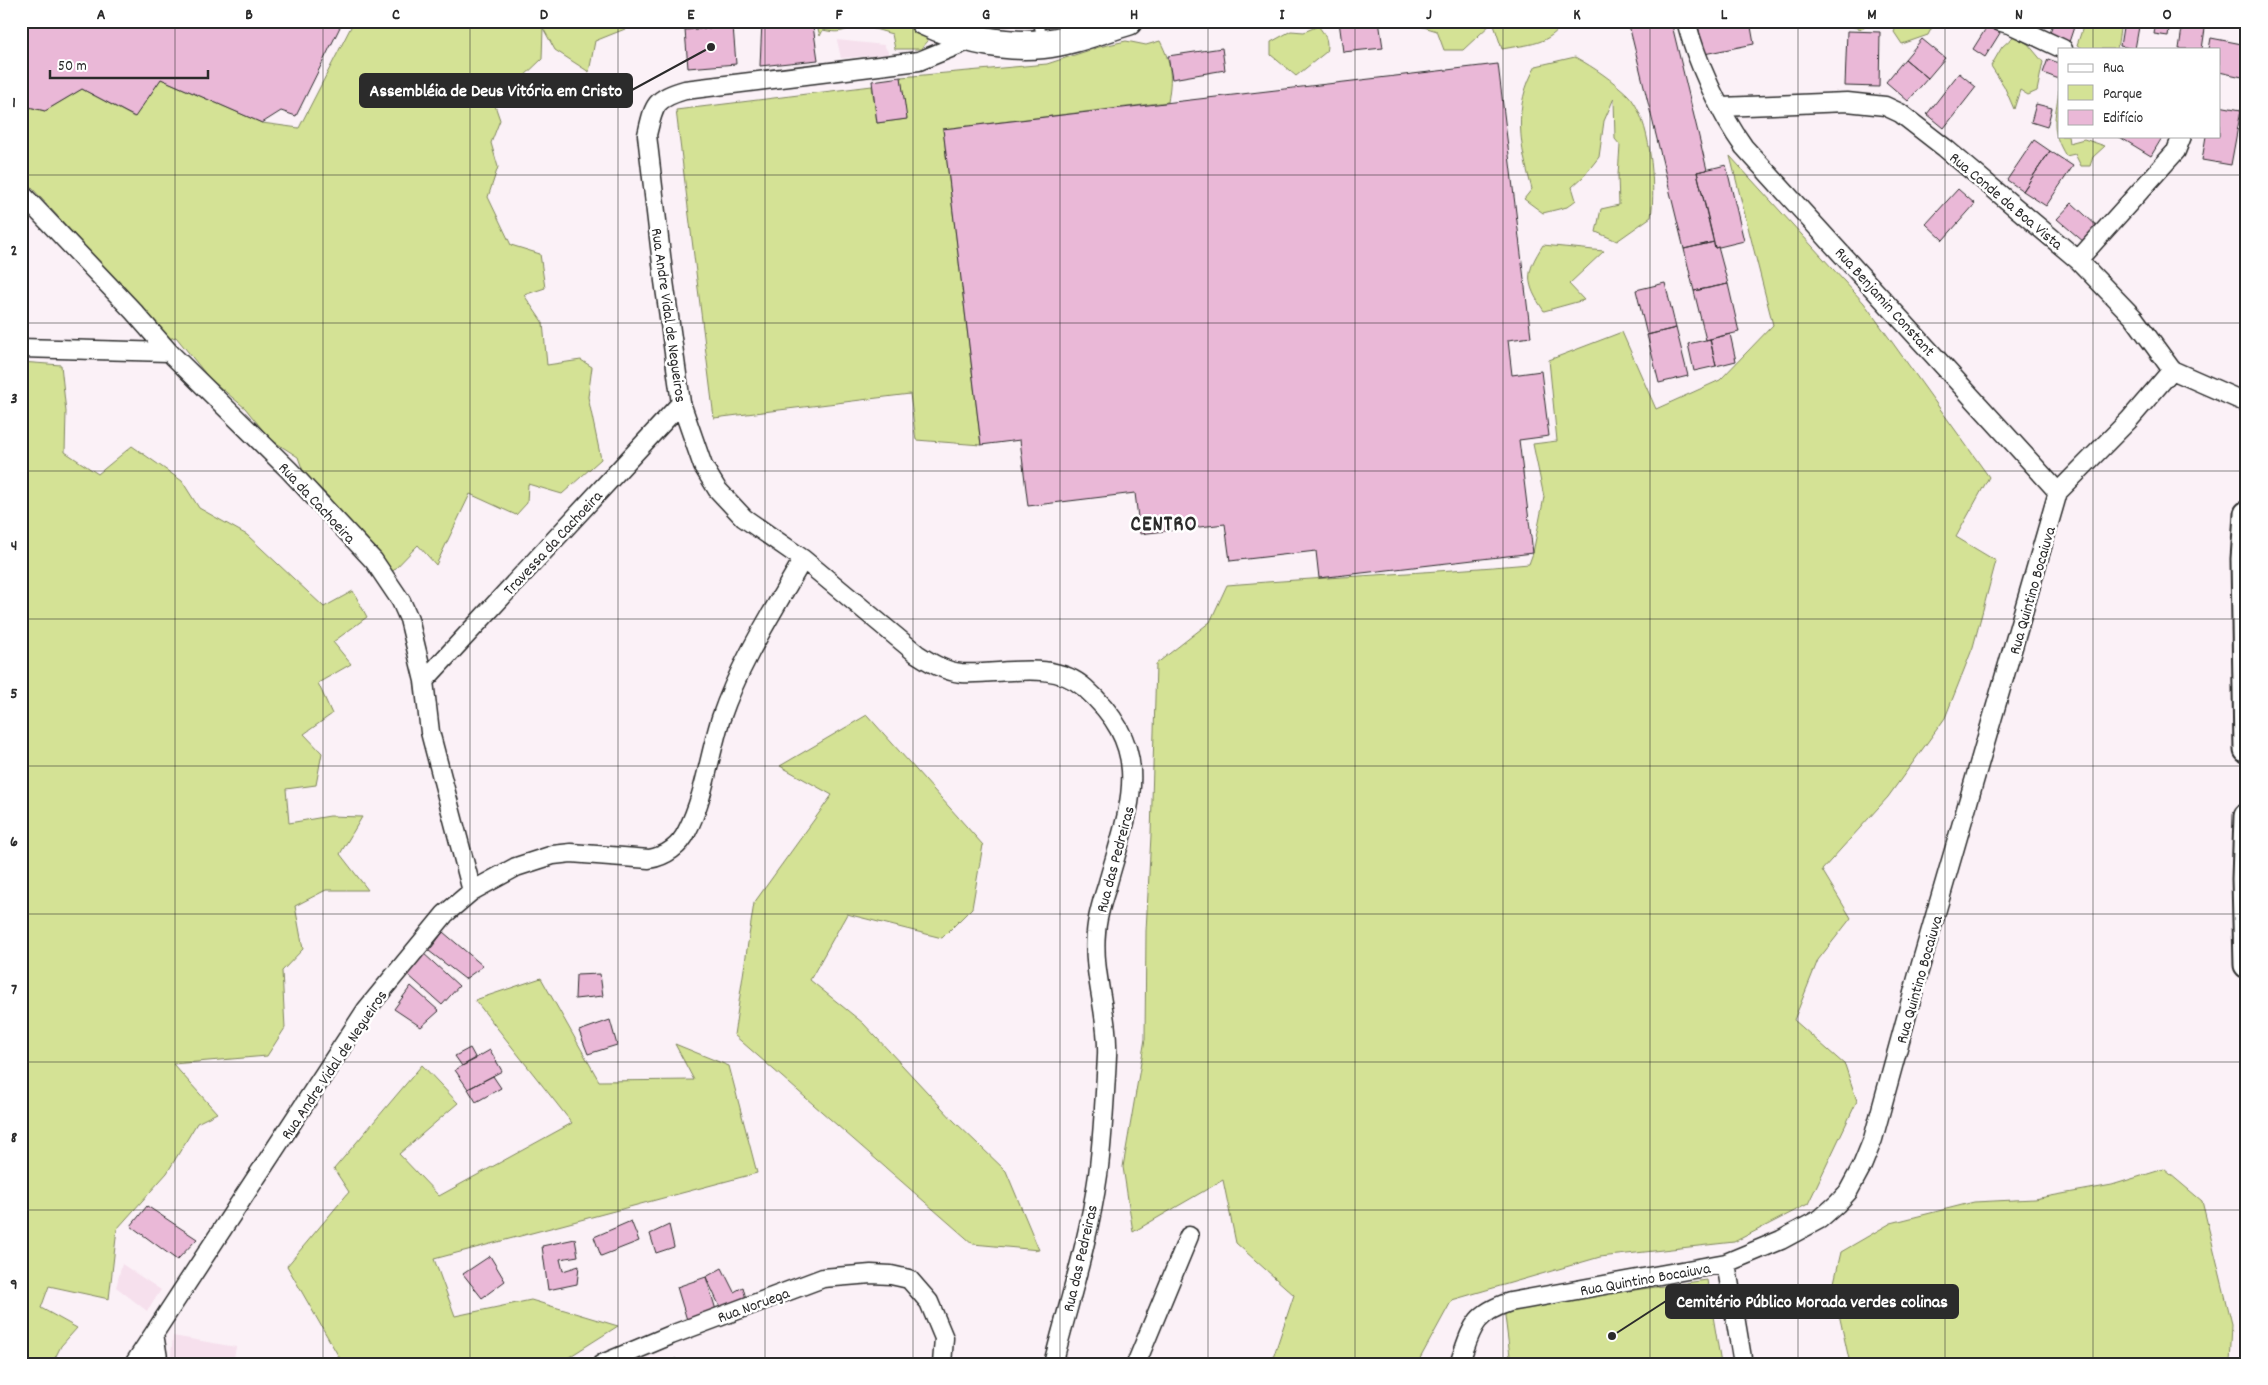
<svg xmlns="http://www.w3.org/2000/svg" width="2268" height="1385" font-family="Dekko,sans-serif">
<rect width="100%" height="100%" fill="#fbf1f7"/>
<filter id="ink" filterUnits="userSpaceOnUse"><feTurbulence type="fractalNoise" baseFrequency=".02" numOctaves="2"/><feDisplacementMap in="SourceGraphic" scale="10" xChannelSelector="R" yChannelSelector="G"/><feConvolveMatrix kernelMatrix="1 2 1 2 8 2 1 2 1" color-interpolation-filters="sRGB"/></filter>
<g filter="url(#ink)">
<path fill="#f6e0ed" d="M837,40L884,45L890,55L841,58Z
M122,1264L161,1290L147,1311L116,1287Z
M173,1336L236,1347L233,1364H170Z"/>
<path fill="#d4e295" stroke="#808660" d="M354,21H658L660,26L630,27L595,41L589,72L555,50L543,28L542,59L520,80L490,91L500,120L491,143L498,167L488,197L511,245L540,254L545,288L524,295L543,323L547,365L581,360L592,367L588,397L601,459L562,494L528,484L527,503L516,515L470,494L436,565L418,545L392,572L366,537L342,527L329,497L304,474L298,457L270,439L245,408L209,378L176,337L165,340L82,243L21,176V105L45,111L82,89L134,117L161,79L262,123L299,128Z
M813,21H907L921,28L928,41L921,49H895L892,34C881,31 871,27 860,27C843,28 844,35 823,30L820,36L816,22Z
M1416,21H1565C1548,46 1529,44 1502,49L1493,22L1463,50H1444L1437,31L1417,25Z
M1783,21H1814L1801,27L1784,26Z
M1849,21H1873L1862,29L1850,26Z
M1899,21H1932V27L1928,35L1902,44L1894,32Z
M2085,21H2123L2121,23L2117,49H2083L2077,45Z
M1318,26C1325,34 1329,41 1326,52L1296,76L1271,55V42L1291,31L1304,32Z
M2014,36L2028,44L2043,62L2037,91L2028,95L2020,90L2014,109L2004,86L1991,66L2002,47Z
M1126,41L1146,45L1160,41C1172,64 1172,77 1168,102L943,129L981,445L916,440L910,394L714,418L676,110L872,86L877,123L906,119L901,77L1047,64L1099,47Z
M1575,57C1595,68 1612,80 1628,95C1651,118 1656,187 1651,217L1617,241L1596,232L1601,209L1619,205L1618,175L1620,145L1615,139L1614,98L1604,121L1599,157L1584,176L1572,187L1576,200L1567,207L1543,213L1524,199L1532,189C1520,146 1512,107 1536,66Z
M2059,90V136H2068L2069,143L2084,139L2105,146L2093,157L2090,166H2081L2075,154L2066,156C2050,130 2055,119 2059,90Z
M1730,156L1864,303L1989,477L1956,537L1996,561L1973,647L1945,718L1888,797L1822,870L1851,918L1818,960L1794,1020L1845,1065L1857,1101L1808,1204L1734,1242L1600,1257L1452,1300L1417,1364H1271L1294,1295L1236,1243L1223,1180L1133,1232L1123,1167L1145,1039L1146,931L1151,835L1156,664L1210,622L1227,585C1327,577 1428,573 1529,564L1533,553L1544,497L1533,444L1557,441L1549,360L1622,332L1656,409L1720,380L1773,325Z
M1543,245L1604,251L1569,284L1584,300L1544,311C1525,283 1525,273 1543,245Z
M21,362L61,365L66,412L65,452L98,474L132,446L182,481L199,508L247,535L324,607L353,591L367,617L333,642L351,664L318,683L332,714L304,734L322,753L316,785L286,789L289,823L330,816L362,817L340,854L368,890H326L295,906L303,949L282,971L285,1028L267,1056L173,1064L217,1113L197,1123L167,1173L117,1229L109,1299L49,1286L41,1308L77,1328L61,1346L52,1364H21Z
M867,715L983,845L972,908L942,938L847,914L810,980L863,1023L954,1121L1006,1171L1039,1250L973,1244L734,1035L754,903L832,795L780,766Z
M541,978L599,1081L694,1080L675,1044L729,1066L757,1173L434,1259L455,1316L531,1300L618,1326L558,1364H343L287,1266L349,1192L334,1169L422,1065L458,1103L399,1154L439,1196L572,1123L475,1000Z
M2164,1169L2202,1201L2232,1324L2230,1364H1850L1833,1287L1841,1252L1891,1223L1974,1202L2034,1199L2112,1185Z
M1707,1280L1721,1364H1511L1504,1308Z"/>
<path fill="#eab8d7" stroke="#2b2b2b" d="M21,21H343L296,116L281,111L262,123L161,79L135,117L82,89L45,111L21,105Z
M762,21H800L813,26L818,60L760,66Z
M1339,21H1379L1383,48L1343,52Z
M1628,21H1671L1707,170L1697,172L1714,242L1684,249Z
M1697,21H1750L1754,44L1704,54Z
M1886,21H1898L1897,28L1885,26Z
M2021,21H2046L2045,27Z
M2054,21H2076L2069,42L2049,35Z
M2124,21H2140L2135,49L2120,46Z
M2156,21H2170L2168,36L2154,34Z
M2183,21L2206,22L2202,49H2179Z
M2228,21H2245V27L2228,25Z
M1988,25L2000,33L1985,57L1973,49Z
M733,26L736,64L688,68L685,30Z
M1847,31L1880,32L1879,87L1845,86Z
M2211,38L2247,45V78L2219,72V49H2209Z
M1922,39L1945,58L1928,78L1905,59Z
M1222,48L1225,70L1172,79L1168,56Z
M1905,59L1928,78L1908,101L1886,82Z
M2048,59L2059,63V79L2043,73Z
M1498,64L1531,337L1508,340L1512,375L1541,371L1549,436L1519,440L1533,553L1319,578L1316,551L1230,561L1225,524L1140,534L1135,493L1028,506L1020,440L981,445L943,129Z
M1959,73L1976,87L1944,128L1927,114Z
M901,77L907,119L877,123L872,81Z
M2036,104L2052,108L2047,127L2031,122Z
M2219,106L2241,110L2231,165L2202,160L2206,136H2219Z
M2118,136H2163L2151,156Z
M2034,140L2050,151L2023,191L2007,180Z
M2050,151L2073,166L2046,206L2023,191Z
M1726,165L1744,241L1715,248L1697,172Z
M1958,189L1975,204L1943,240L1926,224Z
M2072,203L2098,227L2084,242L2057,219Z
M1714,242L1715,248L1718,247L1728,284L1694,291L1684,249Z
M1665,283L1676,328L1647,335L1636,290Z
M1728,284L1739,332L1706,340L1694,291Z
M1676,328L1688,376L1659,383L1647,335Z
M1730,334L1736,361L1716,366L1710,339Z
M1710,339L1716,366L1694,371L1688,344Z
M443,932L483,966L465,979L429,951Z
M422,952L459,986L442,1005L407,974Z
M600,974L603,996L575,999L576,975Z
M411,986L439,1011L421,1027L394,1009Z
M610,1020L617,1045L588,1054L579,1031Z
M470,1048L476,1059L462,1066L455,1056Z
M490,1050L502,1071L468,1089L455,1070Z
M493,1076L501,1088L476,1102L468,1089Z
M147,1206L197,1239L177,1260L131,1226Z
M631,1221L639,1241L601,1256L594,1237Z
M669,1225L674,1247L656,1253L650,1234Z
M575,1239L578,1256L560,1259L563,1271L579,1266L577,1284L548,1290L542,1246Z
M490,1256L505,1281L482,1298L463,1274Z
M722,1268L734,1292L743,1287L746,1299L720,1307L706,1277Z
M706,1277L716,1310L687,1320L677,1287Z
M676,1359L678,1364H657Z"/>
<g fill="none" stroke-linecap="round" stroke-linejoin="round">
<g stroke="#2b2b2b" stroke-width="12">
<path id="service" d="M1038,21L1043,41"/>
</g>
<g stroke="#2b2b2b" stroke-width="21">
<path id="minor" d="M1686,21C1696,60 1720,114 1744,147L2058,492
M1998,21L2012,25L2063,49
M973,39L919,61L685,90C654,99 654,105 647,135L664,281L681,403L703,466L717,489L744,518L803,559L917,654C931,663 944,671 961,673C1000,676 1052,658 1085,688C1157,752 1129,806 1107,886C1102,901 1097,917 1096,933C1092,974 1109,1016 1107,1056C1105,1094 1103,1137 1098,1175C1089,1239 1069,1302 1053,1364
M1720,107L1847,102L1885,106L1900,113L1945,148L2078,260L2134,318L2172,370L2247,403
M21,193L134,312L169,352L289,470L374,561L401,601L409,619L424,681L430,732L472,891
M2078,260L2176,151L2182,136
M21,348L169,352
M424,681L681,403
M1726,1263L1743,1364
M154,1334L159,1364
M134,1364L366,1010L445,914L472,891L516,867L553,855L571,853L649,859C666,856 680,846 687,831C705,796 709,755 721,718C740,662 774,610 803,559
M602,1364L671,1335L823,1278L871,1274L891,1275L909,1279L929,1302L944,1338L942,1364
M1136,1364L1189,1236
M1459,1364C1472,1329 1472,1314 1510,1302L1726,1263L1781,1240L1820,1219L1837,1204L1848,1192L1862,1166L1873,1139L1919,971L2058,492L2129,420L2172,370"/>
</g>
<g stroke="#2b2b2b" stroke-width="29">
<path id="secondary" d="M2247,514L2244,559L2247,750
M2247,816L2245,879L2247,965"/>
</g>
<g stroke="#2b2b2b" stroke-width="31">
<path id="primary" d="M924,21C961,38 1002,48 1043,44C1072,41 1101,29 1128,21"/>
</g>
<use href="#service" stroke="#fff" stroke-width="9"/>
<use href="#minor" stroke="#fff" stroke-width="18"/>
<use href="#secondary" stroke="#fff" stroke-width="25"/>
<use href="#primary" stroke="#fff" stroke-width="28"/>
</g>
</g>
<path fill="none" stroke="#2b2b2b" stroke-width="1" stroke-opacity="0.55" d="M175,21V1364M323,21V1364M470,21V1364M618,21V1364M765,21V1364M913,21V1364M1060,21V1364M1208,21V1364M1355,21V1364M1503,21V1364M1650,21V1364M1798,21V1364M1945,21V1364M2093,21V49M2093,136V1364M21,175H2247M21,323H2247M21,471H2247M21,619H2247M21,766H2247M21,914H2247M21,1062H2247M21,1210H2247"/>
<g text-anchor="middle" stroke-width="5" stroke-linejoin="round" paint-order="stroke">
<g font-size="16" fill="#2b2b2b" stroke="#fff">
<text transform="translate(2007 200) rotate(40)" y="6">Rua Conde da Boa Vista</text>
<text transform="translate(1886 301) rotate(48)" y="6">Rua Benjamin Constant</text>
<text transform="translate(670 315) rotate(82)" y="6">Rua Andre Vidal de Negueiros</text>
<text transform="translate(318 502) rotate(47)" y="6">Rua da Cachoeira</text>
<text transform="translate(552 542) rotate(-47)" y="6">Travessa da Cachoeira</text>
<text transform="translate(2031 590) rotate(-74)" y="6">Rua Quintino Bocaiuva</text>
<text transform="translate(1114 859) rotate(-75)" y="6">Rua das Pedreiras</text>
<text transform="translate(1918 979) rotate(-74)" y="6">Rua Quintino Bocaiuva</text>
<text transform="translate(333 1064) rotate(-56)" y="6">Rua Andre Vidal de Negueiros</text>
<text transform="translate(1079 1258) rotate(-77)" y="6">Rua das Pedreiras</text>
<text transform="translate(1645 1278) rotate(-10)" y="6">Rua Quintino Bocaiuva</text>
<text transform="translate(753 1304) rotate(-20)" y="6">Rua Noruega</text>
</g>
<g font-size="21" font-weight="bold" letter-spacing="1" fill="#2b2b2b" stroke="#fff">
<text x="1164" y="530">CENTRO</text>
</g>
</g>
<path fill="none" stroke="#2b2b2b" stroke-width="2" d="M711 47L632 90M1612 1336L1666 1301"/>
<g fill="#2b2b2b" stroke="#fff" stroke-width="2">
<circle cx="711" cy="47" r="5"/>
<circle cx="1612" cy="1336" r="5"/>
</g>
<g fill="#2b2b2b" stroke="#2b2b2b" stroke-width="2">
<rect x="360" y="74" width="272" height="33" rx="5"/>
<rect x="1666" y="1285" width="292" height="33" rx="5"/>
</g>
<g font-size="18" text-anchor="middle" font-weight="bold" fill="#fff">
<text x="496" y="96">Assembléia de Deus Vitória em Cristo</text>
<text x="1812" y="1307">Cemitério Público Morada verdes colinas</text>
</g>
<rect width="2268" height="1385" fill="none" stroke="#fff" stroke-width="55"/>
<rect x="2058" y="48" width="162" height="90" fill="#ffffff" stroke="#aaaaaa"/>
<rect x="2068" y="64" width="25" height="8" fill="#ffffff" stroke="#aaaaaa"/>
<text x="2103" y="72" font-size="15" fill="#2b2b2b">Rua</text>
<rect x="2068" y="85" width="25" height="15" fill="#d4e295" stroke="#aaaaaa"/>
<text x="2103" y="98" font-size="15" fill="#2b2b2b">Parque</text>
<rect x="2068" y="110" width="25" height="15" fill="#eab8d7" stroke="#aaaaaa"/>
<text x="2103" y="122" font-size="15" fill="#2b2b2b">Edifício</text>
<path d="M50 70v8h158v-8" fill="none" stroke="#2b2b2b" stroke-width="2.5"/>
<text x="58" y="70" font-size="15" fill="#2b2b2b" stroke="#ffffff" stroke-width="4" paint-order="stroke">50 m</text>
<rect x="28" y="28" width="2212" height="1330" fill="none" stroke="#2b2b2b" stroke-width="2"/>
<g font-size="16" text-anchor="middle" font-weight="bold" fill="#2b2b2b">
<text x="101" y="19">A</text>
<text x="249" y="19">B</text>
<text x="396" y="19">C</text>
<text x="544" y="19">D</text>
<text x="691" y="19">E</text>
<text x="839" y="19">F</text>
<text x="986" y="19">G</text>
<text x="1134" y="19">H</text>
<text x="1282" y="19">I</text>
<text x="1429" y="19">J</text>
<text x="1577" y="19">K</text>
<text x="1724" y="19">L</text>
<text x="1872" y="19">M</text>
<text x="2019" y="19">N</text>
<text x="2167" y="19">O</text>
<text x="14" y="107">1</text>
<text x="14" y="255">2</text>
<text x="14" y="403">3</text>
<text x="14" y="550">4</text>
<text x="14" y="698">5</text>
<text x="14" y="846">6</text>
<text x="14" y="994">7</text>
<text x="14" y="1142">8</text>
<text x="14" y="1289">9</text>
</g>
</svg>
